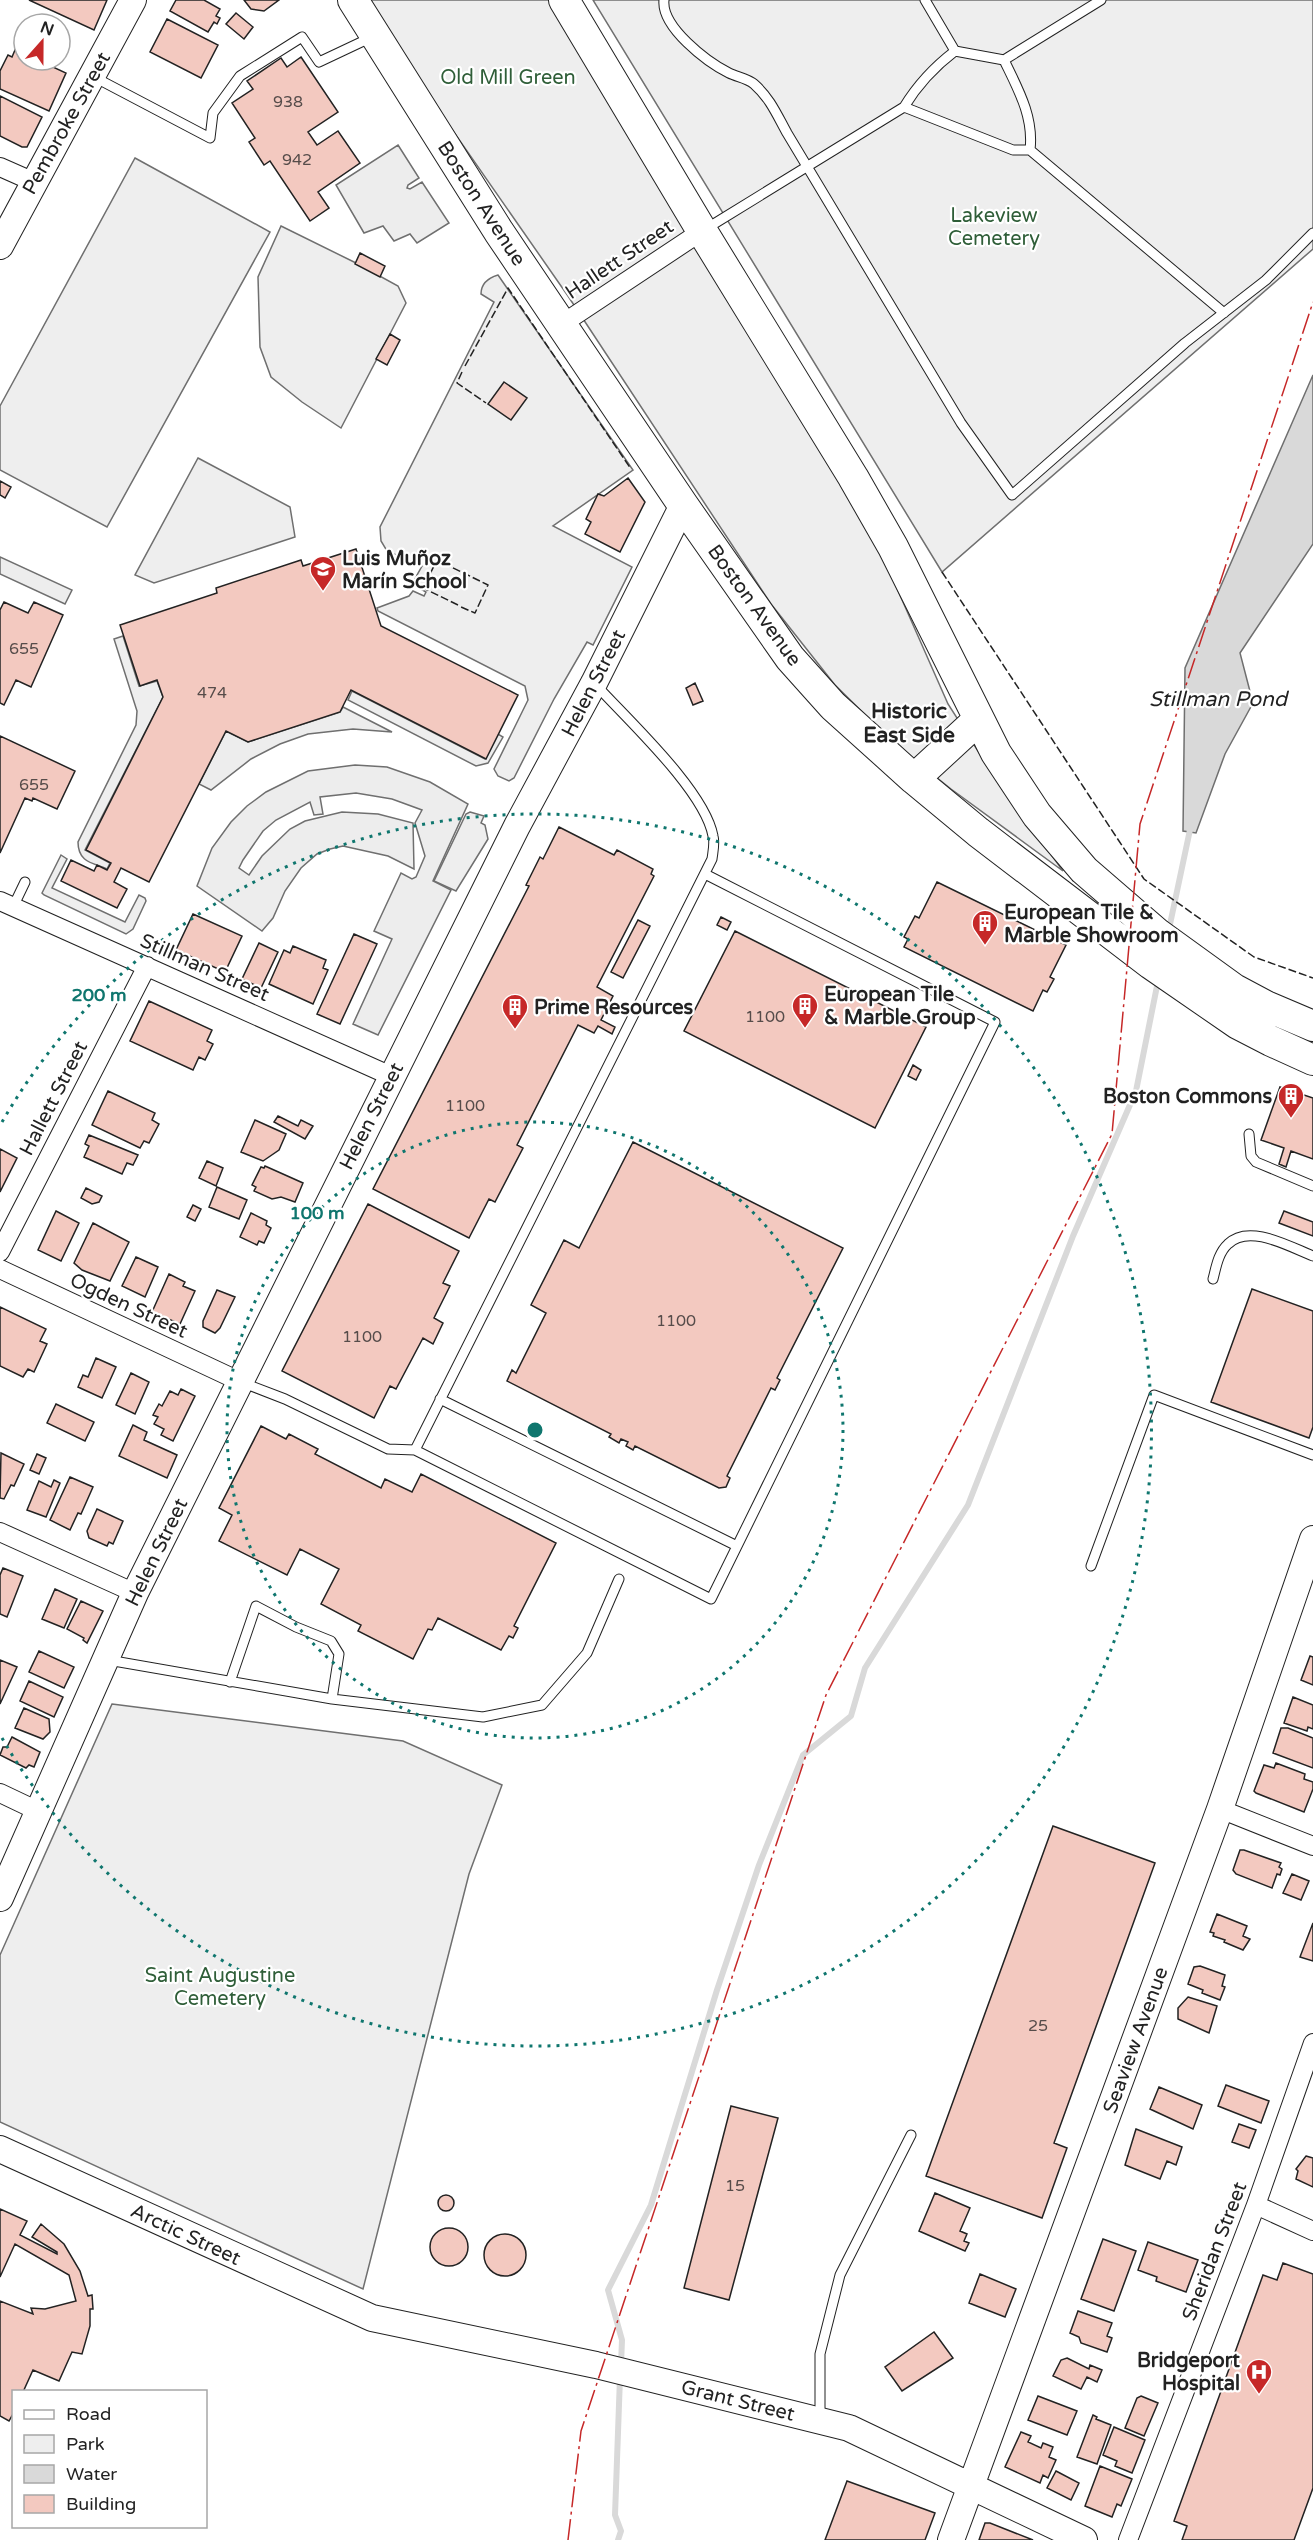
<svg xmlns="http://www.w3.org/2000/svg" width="1313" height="2540" font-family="'Varela Round',sans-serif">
<rect width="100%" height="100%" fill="#fff"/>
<path fill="#eee" stroke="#6f6f6f" stroke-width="1.5" d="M366,0H550L880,550L948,704L985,762L1063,871L951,789L897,746L835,685L771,604L568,296L389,39Z
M593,0H1313V249L942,572Z
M135,158L270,232L107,527L0,470V406Z
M281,226L356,263L398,286L406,303L341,428L302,402L271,377L260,347L258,277Z
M498,275L633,470L553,526L632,567L593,645L587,642L554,699L514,778L509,781L498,776L494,769L528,700L525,686L378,611L377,608L409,596L413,591L424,596L426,592L412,584L422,566L387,551L381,541L380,527L494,302L481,294C481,283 488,278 498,275Z
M198,458L290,507L295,537L154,583L135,575Z
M123,636L139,686L157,681L163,697L85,850L110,863L107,869C94,863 78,863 78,842L136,725L137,711L114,639Z
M352,691L485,759L498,734L503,737L488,763L476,766L348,700Z
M470,812L484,816L481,823L485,825L488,839L456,891L434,881L466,814Z
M61,855L67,859L52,888L125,922L139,895L145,898L146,901L133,929L126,934L44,895L42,893Z
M112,1704L403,1741L502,1785L469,1874L363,2289L0,2122V1955Z"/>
<path fill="#ededed" stroke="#6f6f6f" stroke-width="1.5" d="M398,145L419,178L408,185L407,188L410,189L422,182L449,223L417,243L410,234L394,241L383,226L364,233L336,185Z
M0,557L72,590L65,604L0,574Z
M343,707L392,732L353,729L308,734L280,744L251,759L211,790L199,784L226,731L248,742L340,712Z
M355,765L387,767L430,782L468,804L433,881L451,890L378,1035L353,1024L392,939L374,931L401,873L412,879L416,877L425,856L415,823L422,810L392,799L356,793L320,797L323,814L314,815L310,802L276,820L263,831L243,860L239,868L249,875L262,856L290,829L305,821L342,812L378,814L413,823L414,869L388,856L343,846L330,849L317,854L301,868L285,891L273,918L262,931L197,886L212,848L231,822L247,806L266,792L308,771Z"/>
<path fill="#d9d9d9" stroke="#6f6f6f" stroke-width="1.5" d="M1313,375V544L1240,653L1253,703L1225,754L1196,833L1183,831L1185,668Z"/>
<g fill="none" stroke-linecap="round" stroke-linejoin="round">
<path stroke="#d9d9d9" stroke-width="6" d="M1169,929L1191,825
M621,2364L622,2340L608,2290L651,2205L717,1990L759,1865L803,1755L851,1716L865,1668L968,1505L1073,1236L1136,1091L1158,981
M618,2540L621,2531L615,2515L620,2377"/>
</g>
<path fill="#f3c9c0" stroke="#222" stroke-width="1.5" d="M29,0H107L94,30Z
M176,0H204L220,9L216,16L220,18L217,24L214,22L208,32L170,11Z
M244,0H279L264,11L251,9Z
M236,13L253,27L244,39L226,24Z
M167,19L218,45L201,78L150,52Z
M15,50L24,54V60H38L66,73L49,111L0,89V71L8,55L12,57Z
M301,57L338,112L308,132L317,145L338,131L360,163L318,192L329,208L310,221L270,161L264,165L249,142L255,138L232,103L253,89L247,81L281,58L287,67Z
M0,96L42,117L27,147H22L0,136Z
M360,253L385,266L380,277L355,264Z
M390,334L400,340L387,365L376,359Z
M504,382L527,398L511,420L488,404Z
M628,478L645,502L620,552L585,534L591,522L586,519L598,494L604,496Z
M0,481L11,487L5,498L0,495Z
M356,549L381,626L518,695L486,759L351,690L340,712L248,742L226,731L149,882L121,868L114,882L127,889L117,908L61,881L71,860L94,871L97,865L107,870L111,863L86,850L163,697L157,680L140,686L120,625L217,593L216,588L301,560L303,566Z
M4,602L28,613L34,602L63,615L31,687L16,680L4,705L0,703V610Z
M695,683L703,701L693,705L686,688Z
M0,736L75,771L57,809L33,798L32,801L25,798L0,853Z
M559,827L614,855L617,850L653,869L651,874L654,876L597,987L613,996L601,1020L615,1027L612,1034L598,1026L594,1033L578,1025L517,1145L523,1148L495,1202L489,1199L469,1238L373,1189L529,886L526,885L540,857L543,859Z
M937,882L1066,945L1050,977L1054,979L1047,992L1043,990L1033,1011L904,947L908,939L904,937L915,916L919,918Z
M193,914L242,936L225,972L176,950Z
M721,917L731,922L727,930L717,925Z
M638,920L650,926L623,978L611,972Z
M735,931L926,1027L875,1128L684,1031Z
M354,934L377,944L340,1024L317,1014Z
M259,943L278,952L261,988L242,979Z
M293,946L326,960L323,968L328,970L313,1004L269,984L284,950L290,953Z
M149,1001L212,1030L207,1041L213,1044L205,1060L199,1057L193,1070L130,1041Z
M913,1065L921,1070L916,1080L908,1076Z
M1280,1087L1313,1098V1159L1291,1151L1286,1167L1279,1164L1284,1148L1261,1140Z
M108,1091L155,1113L152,1120L159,1124L149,1143L144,1141L140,1148L92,1125Z
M278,1116L298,1126L301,1120L313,1126L305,1139L274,1122Z
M255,1120L286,1134L279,1150L263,1161L241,1152Z
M89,1135L138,1155L133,1165L127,1163L122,1174L84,1157L89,1146L85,1144Z
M633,1142L843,1248L777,1378L780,1380L775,1390L771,1388L727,1476L730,1478L726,1487L719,1488L635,1446L633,1450L626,1446L628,1442L621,1439L619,1443L609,1437L611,1434L507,1381L512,1370L516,1373L546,1313L531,1305L564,1240L579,1248Z
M0,1149L17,1158L0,1192Z
M207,1161L223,1168L216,1186L199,1178Z
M265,1166L303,1183L295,1202L281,1197L272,1199L254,1191L256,1187L252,1185L261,1167L264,1168Z
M217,1187L247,1200L239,1219L209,1207Z
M86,1188L102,1196L99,1202L92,1204L81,1198Z
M368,1204L459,1251L443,1283L450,1286L434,1318L443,1323L433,1344L423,1338L396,1389L390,1386L374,1418L282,1371Z
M193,1205L201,1209L195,1221L187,1217Z
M56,1211L79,1223L61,1261L38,1250Z
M1284,1211L1313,1222V1236L1279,1223Z
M251,1213L267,1221L266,1225L271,1228L264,1243L259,1241L257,1245L240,1237Z
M93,1223L129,1242L110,1281L82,1270L74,1263Z
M136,1257L158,1267L145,1297L122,1286Z
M169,1274L185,1282L183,1286L195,1291L180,1324L152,1312Z
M1252,1289L1313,1311V1427L1309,1438L1211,1402Z
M217,1290L235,1297L220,1328L215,1333L203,1327V1321Z
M0,1307L46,1329L40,1341L47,1344L34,1372L28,1369L23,1377L0,1366Z
M96,1358L116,1367L102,1398L78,1387L83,1375L88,1377Z
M131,1373L149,1382L135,1414L116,1405Z
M181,1389L195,1396L173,1441L161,1435L164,1429L154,1424L158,1417L153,1415L159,1404L162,1406L170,1391L178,1395Z
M56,1404L94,1422L85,1441L47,1423Z
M133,1425L147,1432L144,1440L177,1455L167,1478L119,1456Z
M261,1426L286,1439L289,1434L318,1449L315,1454L381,1488L385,1479L412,1492L421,1474L556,1543L514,1626L518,1628L513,1638L509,1636L501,1650L438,1618L432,1630L428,1629L413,1659L358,1631L361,1625L321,1604L339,1569L300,1549L287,1575L219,1541L232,1515L219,1508Z
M1,1453L24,1464L14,1486L11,1485L4,1499L0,1498Z
M37,1454L46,1458L39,1474L30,1470Z
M70,1477L93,1487L81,1514L78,1513L70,1530L50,1520Z
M54,1480L60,1483L46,1517L27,1510L39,1481L51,1487Z
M97,1509L123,1521L113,1544L109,1542L107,1546L89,1538L87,1531Z
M3,1568L23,1576L7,1617L0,1614V1575Z
M55,1589L77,1599L64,1628L42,1619Z
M81,1601L103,1611L87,1643L83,1640L84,1638L67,1629Z
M39,1651L74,1667L64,1688L29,1672Z
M1310,1656L1313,1657V1685L1301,1680Z
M0,1660L17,1667L0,1704Z
M29,1681L63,1697L54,1717L20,1701Z
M1293,1697L1313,1705V1729L1308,1727L1307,1731L1284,1723Z
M24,1708L49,1719L50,1732L43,1739L15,1728Z
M1281,1728H1288L1313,1738V1768L1273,1753Z
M12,1737L40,1752L34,1767L29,1765L26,1768L0,1755L3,1747H7Z
M1276,1763L1305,1774L1304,1779L1313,1782V1789L1304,1812L1256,1793L1254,1791L1264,1765L1274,1768Z
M1053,1826L1155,1863L1054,2143L1067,2148L1042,2218L926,2176Z
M1240,1850H1244L1281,1863L1279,1867L1282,1869L1280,1875L1277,1874L1272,1888L1236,1874L1233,1870Z
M1292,1874L1309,1881L1301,1900L1283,1893Z
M1217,1914L1247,1926L1243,1936L1250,1939L1243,1950L1224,1942L1225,1940L1213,1936L1214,1933L1210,1932Z
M1313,1923V1961L1300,1957Z
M1200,1966L1225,1975L1222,1986L1225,1987L1220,2000L1202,1993L1203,1990L1188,1984L1194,1967Z
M1188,1997L1217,2006L1209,2033L1178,2019V2008Z
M1226,2085L1269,2101L1261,2123L1218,2106Z
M1159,2087L1202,2105L1193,2129L1150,2109Z
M731,2106L778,2118L729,2300L684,2288Z
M1239,2124L1256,2130L1249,2148L1232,2142Z
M1136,2129L1182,2147L1176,2165L1167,2161L1160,2179L1125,2165Z
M1306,2156L1313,2158V2187L1296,2179L1298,2171L1296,2169Z
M935,2193L970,2208L960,2231L967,2234L964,2241L969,2243L965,2251L919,2231Z
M438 2203a8 8 0 1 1 16 0a8 8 0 1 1-16 0Z
M0,2209L27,2221L20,2235L57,2254V2252L32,2237L41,2224L64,2244L80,2271L88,2296L92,2295L93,2309H90V2326L82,2354L72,2352L59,2381L33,2370L23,2392H14V2412L9,2421L0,2416V2301L33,2314L31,2308L45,2309L76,2301L69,2275L15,2244L0,2277Z
M430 2247a19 19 0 1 1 38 0a19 19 0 1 1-38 0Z
M484 2255a21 21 0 1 1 42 0a21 21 0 1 1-42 0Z
M1103,2239L1136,2251L1114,2311L1081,2299Z
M1148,2242L1198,2260L1186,2292L1156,2281L1157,2277L1138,2270Z
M1283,2263L1313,2274V2488L1294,2540H1182L1187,2526L1174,2521L1263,2275L1277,2280Z
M980,2274L1016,2289L1005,2317L969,2303Z
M1078,2311L1112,2323L1107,2336L1112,2338L1107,2352L1081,2343L1079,2337L1070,2333Z
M934,2332L953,2358L902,2391L885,2367Z
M1067,2358L1089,2369L1090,2365L1102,2370L1097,2382L1087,2377L1081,2389L1053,2376L1061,2360Z
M1038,2396L1077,2411L1067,2435L1028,2420Z
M1141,2396L1158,2403L1144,2436L1125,2428L1137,2398Z
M1093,2415L1097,2417L1096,2419L1111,2425L1097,2464L1077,2457Z
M1114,2427L1145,2440L1132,2473L1115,2466L1117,2461L1103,2455Z
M1021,2432L1031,2436L1028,2442L1041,2448L1043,2443L1053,2447L1049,2457L1056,2460L1048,2478L1043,2475L1040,2483L1005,2467Z
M1100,2466L1132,2479L1121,2506L1117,2504L1112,2517L1085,2506Z
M1056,2471L1079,2483L1071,2500L1047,2488Z
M847,2481L935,2513L925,2540H825Z
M985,2523H990L1033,2540H979Z"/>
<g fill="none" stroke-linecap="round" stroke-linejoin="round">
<g stroke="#222" stroke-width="11">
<path id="lane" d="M664,0C661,27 707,62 729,73C737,77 747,78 754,84C770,98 777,115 787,133L961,423L1012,495L1185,343L1266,280L1313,233
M925,0L955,51
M1004,60C1018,89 1034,117 1030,150
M94,77L210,138L213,113L240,76L302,37L319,62L372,37
M904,107L1013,150H1030L1224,313
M704,230L904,107C918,84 934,67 955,51L1004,60L1101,0
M13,907L25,882
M1249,1134L1251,1156L1256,1162L1313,1186
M1213,1279C1216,1268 1218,1253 1228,1244C1249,1223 1290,1247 1313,1256
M241,1382L285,1399L388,1449L415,1450L711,1599L995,1022L705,874
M440,1399L737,1546
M415,1450L712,859C713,851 715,843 713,836C705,791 628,720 596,685
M1091,1566L1154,1395L1313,1455
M108,1660L332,1699L483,1717L542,1705L587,1653L619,1579
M230,1682L256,1606L296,1627L331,1641L339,1654L332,1699
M820,2417V2354L840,2275L911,2135"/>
</g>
<g stroke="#222" stroke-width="20">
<path id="street" d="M0,167L34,182
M562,324L702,231
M0,901L391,1076
M0,1252L147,966
M0,1269L239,1381
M0,1532L135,1593
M0,1793L40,1812
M1220,1809L1313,1846
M1256,2205L1313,2231
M1128,2540L1256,2205L1313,2043"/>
</g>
<g stroke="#222" stroke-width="28">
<path id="secondary" d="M0,246L133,0
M0,1898L135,1593L517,826L594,683L683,505
M0,2149L372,2318L596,2365L849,2428L1084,2540
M951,2540L1220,1809L1313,1539"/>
</g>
<g stroke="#222" stroke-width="32">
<path id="primary" d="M353,0L499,232L683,505L790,658L833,706L914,779L978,832L1151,964L1238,1024L1271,1041L1313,1060
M564,0L702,231L853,477L893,547L996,753L1037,815L1084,870L1158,934L1234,989L1266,1006L1313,1026
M914,779L978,720"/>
</g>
<use href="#lane" stroke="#fff" stroke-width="9"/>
<use href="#street" stroke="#fff" stroke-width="18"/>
<use href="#secondary" stroke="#fff" stroke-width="26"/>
<use href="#primary" stroke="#fff" stroke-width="30"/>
<path stroke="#222" stroke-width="1.5" stroke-dasharray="8 3" stroke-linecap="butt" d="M465,366L508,288L631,469
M462,372L457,383L486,403
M942,572L1144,879L1254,957L1313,978
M458,605L423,588L437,560L488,585L475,613L461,607"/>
<path stroke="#c62828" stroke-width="1.5" stroke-dasharray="21 4.5 3 4.5" stroke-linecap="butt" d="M568,2540L581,2431L826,1695L1112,1134L1140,824L1313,302"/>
</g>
<g fill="none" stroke="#0f766e" stroke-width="3" stroke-dasharray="3 6">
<circle cx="535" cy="1430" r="308"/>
<path d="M2 1122A616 616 0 1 1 2 1738"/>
</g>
<defs>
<g id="school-pin" transform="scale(1.35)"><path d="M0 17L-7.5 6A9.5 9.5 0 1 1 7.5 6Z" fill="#c62828" stroke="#fff"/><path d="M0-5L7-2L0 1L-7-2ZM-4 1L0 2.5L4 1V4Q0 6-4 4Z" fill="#fff"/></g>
<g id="building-pin" transform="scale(1.35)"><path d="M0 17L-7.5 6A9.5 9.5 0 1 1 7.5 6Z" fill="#c62828" stroke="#fff"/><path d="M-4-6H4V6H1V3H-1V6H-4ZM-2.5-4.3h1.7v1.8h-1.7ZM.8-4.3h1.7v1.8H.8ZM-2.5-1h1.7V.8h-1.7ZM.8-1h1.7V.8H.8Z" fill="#fff"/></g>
<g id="hospital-pin" transform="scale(1.35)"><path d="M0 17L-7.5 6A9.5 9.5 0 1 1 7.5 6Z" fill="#c62828" stroke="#fff"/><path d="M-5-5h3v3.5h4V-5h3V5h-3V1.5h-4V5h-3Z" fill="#fff"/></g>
</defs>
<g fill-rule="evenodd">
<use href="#school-pin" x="323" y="569"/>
<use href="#building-pin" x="985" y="923"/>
<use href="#building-pin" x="805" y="1006"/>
<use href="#building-pin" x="515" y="1007"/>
<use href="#building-pin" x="1291" y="1096"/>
<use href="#hospital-pin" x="1259" y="2372"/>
</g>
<g text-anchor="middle" stroke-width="4.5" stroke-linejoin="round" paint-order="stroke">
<g font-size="16" fill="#564c4a">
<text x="288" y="107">938</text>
<text x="297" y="165">942</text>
<text x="24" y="654">655</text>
<text x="212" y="698">474</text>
<text x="34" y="790">655</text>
<text x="765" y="1022">1100</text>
<text x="465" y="1111">1100</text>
<text x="676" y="1326">1100</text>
<text x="362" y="1342">1100</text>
<text x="1038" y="2031">25</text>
<text x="735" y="2191">15</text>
</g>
<g font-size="20" fill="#2f5e38" stroke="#fff">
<text x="508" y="84">Old Mill Green</text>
<text x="994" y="222">Lakeview<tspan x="994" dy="23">Cemetery</tspan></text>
<text x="220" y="1982">Saint Augustine<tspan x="220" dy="23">Cemetery</tspan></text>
</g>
<g font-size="20" fill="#222" stroke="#fff">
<text transform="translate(66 123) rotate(-61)" y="7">Pembroke Street</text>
<text transform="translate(482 203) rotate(57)" y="7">Boston Avenue</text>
<text transform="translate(619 259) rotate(-34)" y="7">Hallett Street</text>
<text transform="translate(755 605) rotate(54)" y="7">Boston Avenue</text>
<text transform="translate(593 683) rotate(-63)" y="7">Helen Street</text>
<text transform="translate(205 967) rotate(24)" y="7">Stillman Street</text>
<text transform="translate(53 1098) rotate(-63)" y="7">Hallett Street</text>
<text transform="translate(371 1116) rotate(-63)" y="7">Helen Street</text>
<text transform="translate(129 1305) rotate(25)" y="7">Ogden Street</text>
<text transform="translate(156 1552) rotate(-64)" y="7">Helen Street</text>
<text transform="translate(1135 2040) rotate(-70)" y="7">Seaview Avenue</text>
<text transform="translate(186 2234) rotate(25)" y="7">Arctic Street</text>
<text transform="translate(1214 2251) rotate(-69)" y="7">Sheridan Street</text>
<text transform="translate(738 2400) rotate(14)" y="7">Grant Street</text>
</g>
<g font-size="20" font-weight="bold" fill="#222" stroke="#fff" text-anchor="start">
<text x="342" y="565">Luis Muñoz<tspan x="342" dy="23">Marín School</tspan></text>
<text x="1004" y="919">European Tile &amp;<tspan x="1004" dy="23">Marble Showroom</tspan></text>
<text x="824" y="1001">European Tile<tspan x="824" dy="23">&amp; Marble Group</tspan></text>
<text x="534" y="1014">Prime Resources</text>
<text x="1272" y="1103" text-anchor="end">Boston Commons</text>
<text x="1240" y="2367" text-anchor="end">Bridgeport<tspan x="1240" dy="23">Hospital</tspan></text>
</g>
<g font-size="21" font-style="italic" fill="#222" stroke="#fff">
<text x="1218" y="706">Stillman Pond</text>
</g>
<g font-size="21" font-weight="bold" fill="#222" stroke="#fff">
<text x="909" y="718">Historic<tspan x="909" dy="24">East Side</tspan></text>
</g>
</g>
<circle cx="535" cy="1430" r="9" fill="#0f766e" stroke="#fff" stroke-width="3"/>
<g font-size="18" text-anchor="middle" font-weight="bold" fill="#0f766e" stroke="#fff" stroke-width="4.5" stroke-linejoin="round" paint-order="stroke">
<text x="99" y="1001">200 m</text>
<text x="317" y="1219">100 m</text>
</g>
<rect x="12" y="2390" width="195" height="138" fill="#ffffff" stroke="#a7a7a7" stroke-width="1.5"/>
<rect x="24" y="2410" width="30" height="9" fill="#ffffff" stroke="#a7a7a7" stroke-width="1.5"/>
<text x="66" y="2420" font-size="18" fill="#222222">Road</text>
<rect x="24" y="2435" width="30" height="18" fill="#eeeeee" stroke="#a7a7a7" stroke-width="1.5"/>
<text x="66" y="2450" font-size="18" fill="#222222">Park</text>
<rect x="24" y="2465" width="30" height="18" fill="#d9d9d9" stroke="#a7a7a7" stroke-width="1.5"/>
<text x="66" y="2480" font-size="18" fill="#222222">Water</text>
<rect x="24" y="2495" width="30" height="18" fill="#f3c9c0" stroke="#a7a7a7" stroke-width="1.5"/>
<text x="66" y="2510" font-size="18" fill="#222222">Building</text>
<g transform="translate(42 42) rotate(21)"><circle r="28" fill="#ffffff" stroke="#a7a7a7" stroke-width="1.5"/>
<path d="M0-4.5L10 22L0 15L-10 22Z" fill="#c62828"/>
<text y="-9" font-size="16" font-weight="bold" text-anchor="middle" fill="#222222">N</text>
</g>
</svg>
